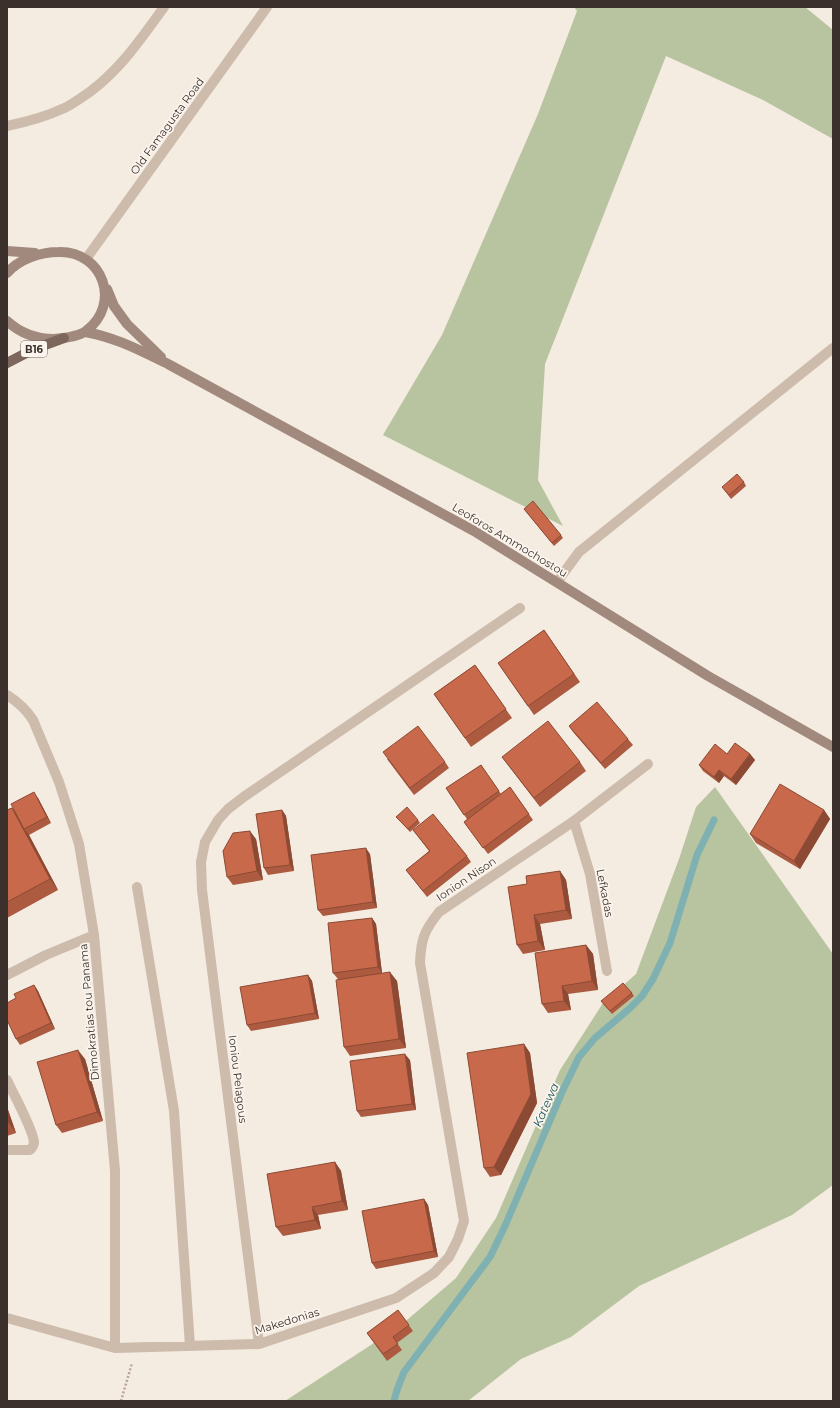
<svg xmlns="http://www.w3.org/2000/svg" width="840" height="1408" font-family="Montserrat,sans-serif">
<rect width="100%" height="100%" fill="#f4ebe1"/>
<path fill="#b8c4a0" d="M574,7H805L833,30V139L763,100L666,56L545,364L538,480L563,526L383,435L442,335L538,114L577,11Z
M715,787L833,954V1185L792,1215L639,1286L571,1337L521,1359L468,1401H285L400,1326L456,1278L496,1218L560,1070L603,1003L636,974L679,859L696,807Z"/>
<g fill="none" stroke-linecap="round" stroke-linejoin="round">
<path stroke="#7fb0b2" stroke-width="7" d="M394,1401L397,1390L404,1372L490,1257L505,1226L563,1090L579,1057L595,1038L629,1009L642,996L653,979L670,943L697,855L714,820"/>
<path stroke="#b9a596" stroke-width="2.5" stroke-dasharray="2 2" stroke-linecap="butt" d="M121,1401L132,1363"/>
<path stroke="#cdbbac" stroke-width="10" d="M7,1080C13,1093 33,1129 34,1142C34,1145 32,1148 30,1150H7"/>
<path stroke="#cdbbac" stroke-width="10" d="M7,126C26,122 45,117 62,109C68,107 73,103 78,100C115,77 139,42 164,7
M86,259L267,7
M557,582L579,552L833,348
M7,695C18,702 26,709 33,720L59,782L79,844L94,935L115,1171V1348
M574,821L590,874L607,971
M137,887L174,1111L190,1346
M7,975L46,955L94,935
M7,1318L115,1348L259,1344L396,1298L434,1273L449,1257L458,1239L464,1221L420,963C421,939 424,931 439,912L574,821L648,764
M259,1344L202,890L201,862L205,842L218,820L228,809L245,796L520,608"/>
<path stroke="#a18a7d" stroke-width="10" d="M7,251L35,253
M7,273C19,259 40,252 59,252C103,251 122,304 86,331C78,337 64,338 54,339C36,339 20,333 7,321
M107,289L114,306L127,324L161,357
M85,332C115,337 141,351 168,364L474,531L708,676L833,747"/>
<path stroke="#7d675c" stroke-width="10" d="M7,363L34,349L64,338"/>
</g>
<path fill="#ac5a40" d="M744,482L746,486L731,499L722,487Z
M524,509L561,535L563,538L554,546Z
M544,630L580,682L534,715L498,663Z
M475,665L512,718L471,747L434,694Z
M569,726L628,739L633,745L605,769L573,732Z
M727,754H750L755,760L736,785L724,776L719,783L703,771L699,765Z
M502,757L580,762L586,771L540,807Z
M387,759L445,762L449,768L414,795Z
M481,765L501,794L510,787L533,820L488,854L464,822L467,819L446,788Z
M38,798L51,823L29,835L58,890L7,918V810L12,808L15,812Z
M282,810L286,816L294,871L268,875L264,868Z
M824,810L830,819L800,869L756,843L750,834Z
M396,817L418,820L420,823L410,832Z
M413,830L467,856L471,862L427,897L406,870L429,851Z
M256,839L263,880L233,885L227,877Z
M370,854L377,908L323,916L318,910Z
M560,871L566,880L572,919L540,924L545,950L523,954L517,945L527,884Z
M372,918L376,924L382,973L397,981L406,1048L350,1056L344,1047L338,979L333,973Z
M586,945L593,954L598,990L568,994L571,1010L548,1013L542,1004Z
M308,975L312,981L319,1019L251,1031L247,1025Z
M34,985L38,991L55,1029L20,1045L16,1039V998Z
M632,993L634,996L612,1014L601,1001Z
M524,1044L530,1053L537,1103L501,1175L490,1177L484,1168Z
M85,1059L103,1121L62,1133L56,1125Z
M410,1060L416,1110L361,1117L357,1111Z
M7,1107L16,1133L7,1136Z
M335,1162L341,1171L348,1210L318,1215L321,1229L283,1236L276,1227Z
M424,1199L428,1205L438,1257L376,1269L372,1263Z
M398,1310L413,1331L397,1343L402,1350L387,1361L367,1333Z"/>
<path fill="#8c4a34" d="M750,754L755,760L736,785L731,779Z
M719,770L724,776L719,783L714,777Z
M34,792L38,798L51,823L47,817Z
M12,808L20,819L24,829L29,835L58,890L50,879Z
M282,810L286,816L294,871L290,865Z
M824,810L830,819L800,869L794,861Z
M250,831L256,839L263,880L257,871Z
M366,848L370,854L377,908L373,902Z
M560,871L566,880L572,919L566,910Z
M534,915L540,924L545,950L538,941Z
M372,918L376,924L382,973L378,967Z
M586,945L593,954L598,990L592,981Z
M390,972L397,981L406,1048L399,1039Z
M308,975L312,981L319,1019L315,1013Z
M34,985L38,991L55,1029L51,1023Z
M562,986L568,994L571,1010L564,1001Z
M524,1044L530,1053L537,1103L501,1175L494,1167Z
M78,1050L85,1059L103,1121L97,1112Z
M405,1054L410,1060L416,1110L412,1104Z
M7,1107L16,1133L8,1122L7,1119Z
M335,1162L341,1171L348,1210L342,1201Z
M424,1199L428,1205L438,1257L434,1251Z
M312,1207L318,1215L321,1229L315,1220Z"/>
<path fill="#c8694b" stroke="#8c4a34" d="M737,474L744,482L729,495L722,487Z
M533,501L561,535L552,543L524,509Z
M544,630L574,674L528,706L498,663Z
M475,665L506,709L465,738L434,694Z
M597,702L628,739L601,763L569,726Z
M548,721L580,762L534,798L502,757Z
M418,726L445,762L410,788L383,752Z
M735,743L750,754L731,779L719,770L714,777L699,765L715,744L727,754Z
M481,765L499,791L464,815L446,788Z
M780,784L824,810L794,861L750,834Z
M510,787L529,814L483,848L464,822Z
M34,792L47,817L24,829L11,804Z
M407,807L418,820L408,829L396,817Z
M12,808L50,879L7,902V810Z
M282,810L290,865L264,868L256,814Z
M433,814L467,856L423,891L406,870L430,851L413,830Z
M250,831L257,871L227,877L223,851L233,833Z
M366,848L373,902L318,910L311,855Z
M560,871L566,910L534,915L538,941L517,945L508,887L527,884L526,876Z
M372,918L378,967L333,973L328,923Z
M586,945L592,981L562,986L564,1001L542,1004L535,953Z
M390,972L399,1039L344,1047L336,980Z
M308,975L315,1013L247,1025L240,987Z
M623,983L632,993L610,1011L601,1001Z
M34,985L51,1023L16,1039L7,1020V1003L16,998L14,994Z
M524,1044L531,1094L494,1167L484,1168L467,1053Z
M78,1050L97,1112L56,1125L37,1062Z
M405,1054L412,1104L357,1111L350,1061Z
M335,1162L342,1201L312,1207L315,1220L276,1227L267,1174Z
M424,1199L434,1251L372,1263L362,1211Z
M398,1310L409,1325L393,1337L398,1344L383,1354L367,1333Z"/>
<g text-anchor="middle" stroke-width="3.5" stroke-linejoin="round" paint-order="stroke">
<rect fill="#fbf5ee" stroke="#756b66" stroke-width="1" x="21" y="341" width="26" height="16" rx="3"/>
<g font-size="10" font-weight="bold" fill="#3b302b">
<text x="34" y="353">B16</text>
</g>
<g font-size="11" fill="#3b302b" stroke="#fbf5ee">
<text transform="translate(167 126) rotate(-54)" y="4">Old Famagusta Road</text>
<text transform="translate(510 540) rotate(31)" y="4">Leoforos Ammochostou</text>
<text transform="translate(466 879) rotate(-34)" y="4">Ionion Nison</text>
<text transform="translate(605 893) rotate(79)" y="4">Lefkadas</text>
<text transform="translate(89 1012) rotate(-95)" y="4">Dimokratias tou Panama</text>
<text transform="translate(238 1079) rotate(83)" y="4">Ioniou Pelagous</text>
<text transform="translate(287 1321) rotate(-17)" y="4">Makedonias</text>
</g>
<g font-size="12" font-style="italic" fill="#1f5a5e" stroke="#fbf5ee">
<text transform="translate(546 1105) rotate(-66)" y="4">Katewa</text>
</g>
</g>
<rect width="840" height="1408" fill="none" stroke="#3b302b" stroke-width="16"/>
</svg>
